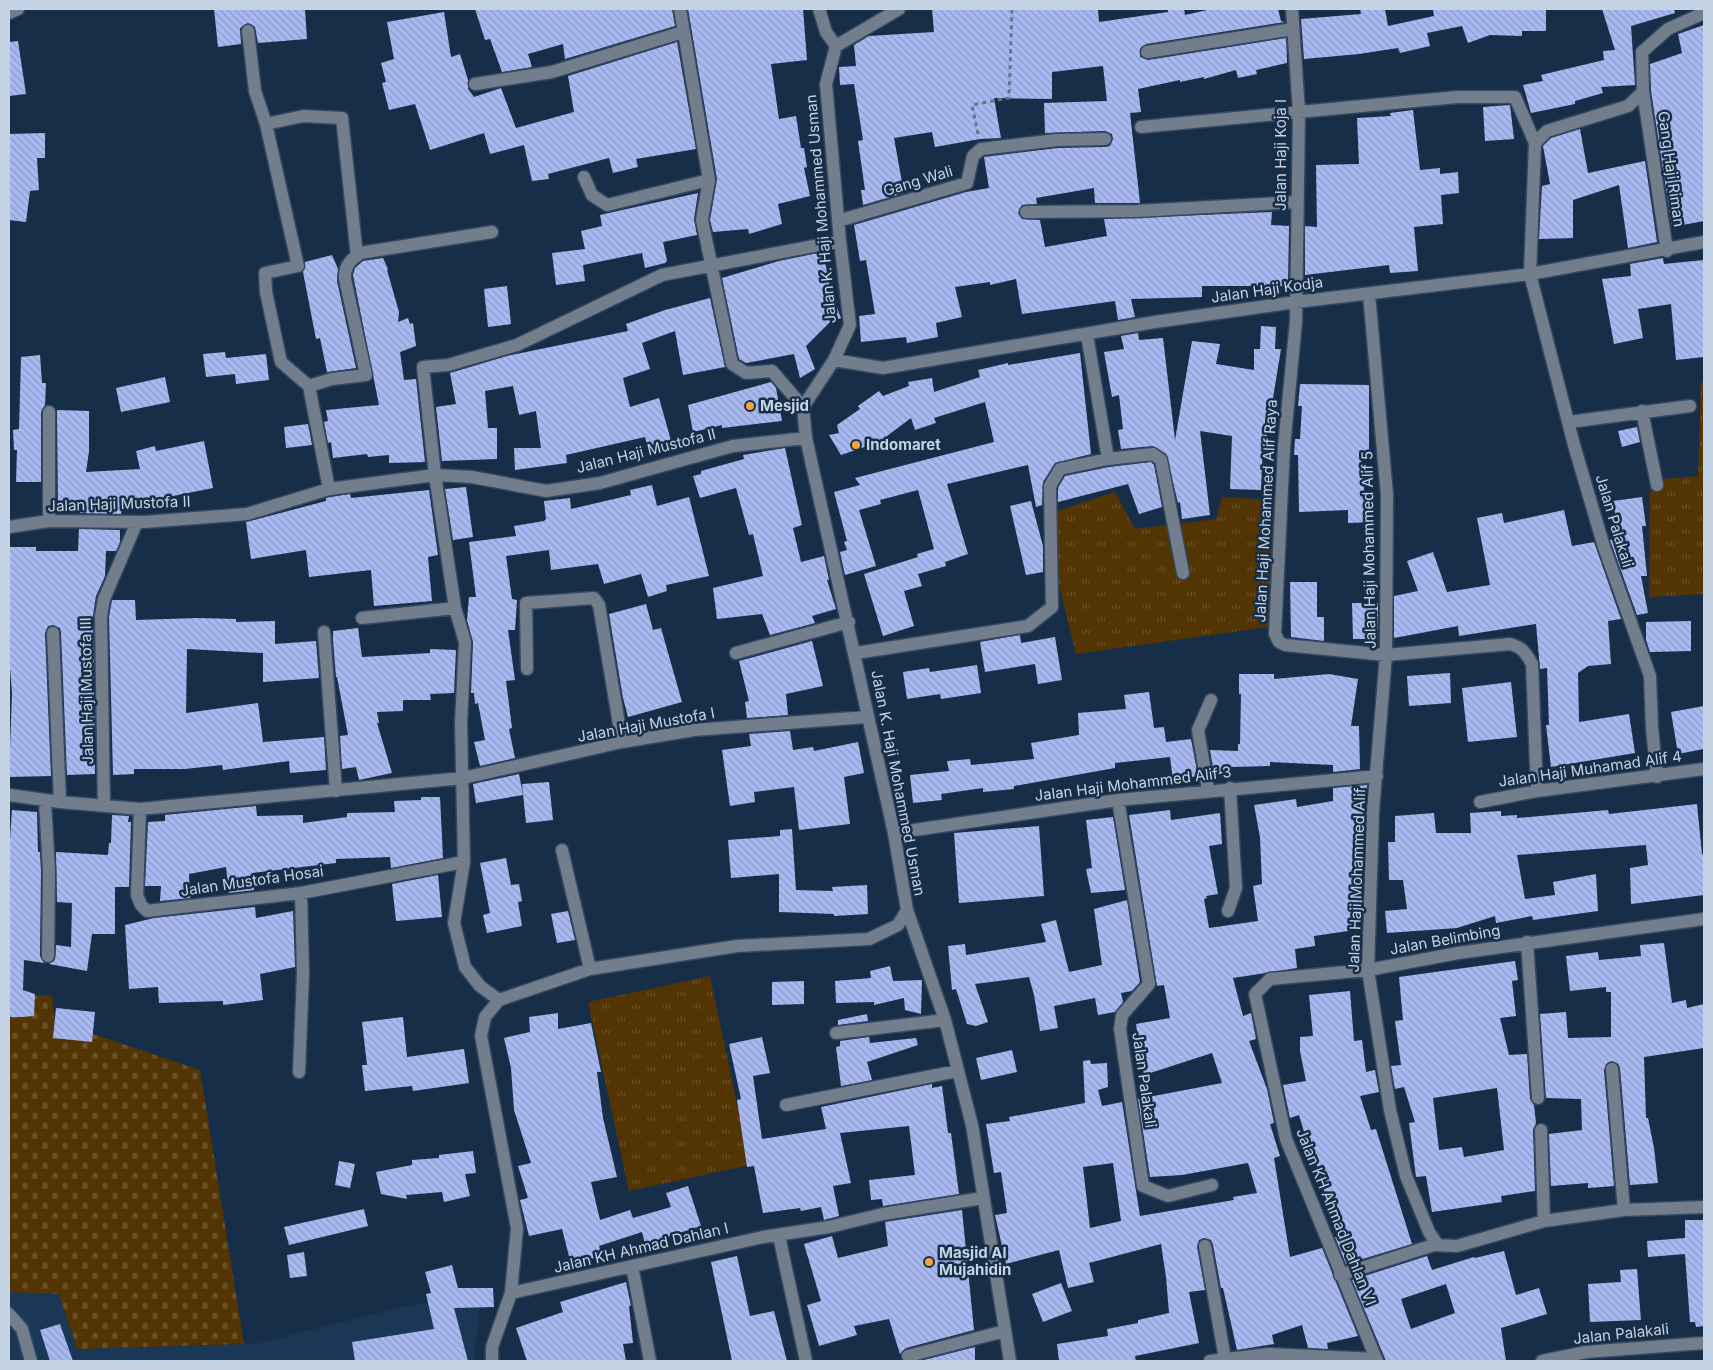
<svg xmlns="http://www.w3.org/2000/svg" width="1713" height="1370" font-family="Inter,sans-serif">
<defs>
<pattern id="grass-tufts" width="24" height="20" patternUnits="userSpaceOnUse" patternTransform="scale(1.25)"><rect width="24" height="20" fill="#533403"/><path d="M3 7l-1-3M5 7V3M7 7l1-3M15 17l-1-3M17 17v-4M19 17l1-3" fill="none" stroke="#6a5028"/></pattern>
<pattern id="cemetery-stones" width="16" height="16" patternUnits="userSpaceOnUse" patternTransform="scale(1.25)"><rect width="16" height="16" fill="#533403"/><path d="M2 7V4a2 2 0 0 1 4 0v3zM10 15v-3a2 2 0 0 1 4 0v3z" fill="#6a5028"/></pattern>
<pattern id="building-back-hatch" width="6" height="6" patternUnits="userSpaceOnUse" patternTransform="scale(1.25)"><rect width="6" height="6" fill="#a8b9f2"/><path d="M-1 5l2 2M0 0l6 6M5-1l2 2" fill="none" stroke="#8d9bc6"/></pattern>
</defs>
<rect width="100%" height="100%" fill="#172e48"/>
<path fill="#1a3756" d="M9,1292L59,1294L77,1349L256,1344L410,1305L481,1299L474,1361H9Z"/>
<path fill="url(#grass-tufts)" d="M1704,381V594L1649,597L1650,480L1698,476L1701,382Z
M1115,492L1135,529L1216,519L1222,497L1276,500L1268,627L1076,654L1042,516Z
M710,976L750,1165L629,1191L588,1002Z"/>
<path fill="url(#cemetery-stones)" d="M52,995L54,1021L200,1070L244,1344L77,1349L59,1294L9,1292V997Z"/>
<path fill="url(#building-back-hatch)" fill-rule="evenodd" d="M214,9H305L307,39L258,43L255,27L248,23L240,28L241,44L218,47Z
M475,9H672L675,26L565,59L563,44L528,54L532,67L502,72L490,39L485,40Z
M688,9H803L807,60L771,64L779,119L796,116L801,148H804L807,167L804,168L810,196L778,204L782,224L749,234L748,229L713,232L710,220L717,179Z
M932,9H1098L1099,22L1168,12V9H1184L1185,15L1212,9H1278L1281,21L1285,22L1146,44L1140,49V57L1148,60L1286,38L1287,60V63L1256,70L1257,74L1238,78L1236,70L1204,79V77L1180,82V80L1138,89L1141,112L1130,113L1140,203H1095L1094,188L1036,198L1037,204L1022,205L1018,213L1022,219L1040,220L1045,247L1107,236L1104,219L1272,212L1271,225L1289,226L1288,286H1202V297L1131,299L1135,317L1118,320L1115,301L1022,314L1016,279L990,285V282L955,287L962,317L936,323L938,337L907,343L906,337L861,342L859,316L875,314L866,260L860,261L854,225L966,192L989,188L984,157L1058,148L1105,147L1110,146L1113,139L1112,134L1105,131L1045,133L1044,103L1107,101L1103,66L1052,72V99L994,98L1001,138L980,139L935,147L932,132L894,138L904,193L863,205L861,190H865L858,141L863,140L854,84L840,85L839,67L856,66L854,45L869,36L934,32Z
M1360,9H1385L1388,26L1434,16L1433,9H1546V31H1522V36L1490,35L1468,43L1462,26L1427,33L1430,46L1400,53L1398,48L1359,54L1304,59L1301,19L1361,14Z
M1602,9H1674L1675,13L1631,26L1635,85L1601,87L1603,93L1575,101V104L1531,113L1523,85L1543,81L1541,75L1604,60L1603,51L1615,50Z
M444,12L451,57L460,54L468,80V89L474,97L501,88L516,128L574,112L568,76L677,42L696,149L636,159L638,167L613,173L609,158L548,174L549,179L532,181L524,145L490,154L484,133L430,150L415,104L389,110L382,83L386,82L381,63L394,59L387,22Z
M1704,25V221L1672,227L1651,91L1650,64L1682,53L1678,34Z
M18,41L26,94L9,96V42Z
M1510,105L1514,139L1485,141L1483,107Z
M1413,110L1420,170L1440,168V174L1458,172L1459,193L1441,195L1443,224L1414,227L1418,271L1390,273L1389,265L1305,275V226L1317,227L1316,165L1359,164L1357,118L1391,116L1390,113Z
M1580,129L1588,173L1645,161L1657,242L1628,248L1619,185L1573,200V238L1539,239L1542,186L1550,184L1543,146L1551,138Z
M45,133V158H37L39,190L30,191L26,222L9,220V134Z
M698,193L694,219L697,235L663,242L667,261L665,263L645,268L642,253L583,265L585,281L556,285L552,253L585,249L581,231L602,226L600,215Z
M823,252L831,292L841,318L829,323L806,346L815,369L800,378L794,354L746,363L739,359L722,278L779,261Z
M332,255L338,269L337,281L356,368L327,372L320,338L316,339L303,272L305,262Z
M383,258L388,269L387,270L399,312L398,322L408,318L410,324L413,323L416,346L400,352L404,380L416,379L425,462L389,463V455L368,457L367,454L333,458L331,442L328,443L324,422L328,421L326,410L379,405L353,275L355,268L363,261Z
M1663,258L1664,264L1704,260V357L1676,360L1671,304L1638,309L1643,338L1614,344L1602,279L1631,276L1630,264Z
M507,286L511,324L488,327L484,289Z
M710,298L725,367L683,375L675,331L642,343L650,369L623,378L630,407L659,398L672,444L649,451L645,437L566,455L567,463L515,470L514,448H541L536,411L519,415L513,386L485,391L488,428H497V459L442,461L436,407L456,404L450,373L507,356L628,331L626,324L665,310Z
M1261,326L1276,327L1275,349H1281L1266,441H1263L1261,490L1230,489L1232,436L1200,431L1210,515L1182,519L1180,502L1178,503L1166,454L1153,446L1121,449L1118,430L1123,429L1119,395L1112,397L1104,352L1124,349L1121,336L1138,333L1139,340L1163,338L1175,440L1192,341L1220,344L1216,364L1254,370V349H1260Z
M225,352L226,358L266,354L269,380L236,384L235,374L206,377L203,354Z
M1080,353L1091,454L1055,463L1043,482L1042,505L1036,507L1028,465L947,484L968,554L945,562L946,566L918,574L922,586L904,591L914,626L883,636L864,574L918,557L917,554L934,549L918,490L880,500L881,504L859,510L876,566L845,575L840,552L847,550L844,542L847,541L834,492L860,485L855,478L994,442L985,402L934,418L936,423L915,430L911,418L879,442L841,455L829,435L839,433L837,425L860,409L858,406L879,391L883,396L909,386L908,382L932,378L934,392L980,377L978,370L1008,363V365Z
M40,355L42,383H46L45,405L41,412V482H16L17,450H14L13,430L19,429L21,357Z
M165,377L170,402L121,412L116,388Z
M771,382L776,388L782,421L722,428V425L693,432L688,405Z
M1300,384L1369,385V457H1361L1365,500H1374V522L1348,523V510L1299,512L1298,455H1294L1295,439H1300L1302,406H1298Z
M57,410L89,411V451L86,472L140,469L136,451L155,446L156,451L204,441L213,488L168,497L169,500L144,506H122L121,514L80,513V510H58Z
M308,424L312,445L286,448L284,427Z
M1637,427L1640,442L1622,447L1618,431Z
M785,448L802,525L793,528L801,562L824,556L829,580H827L836,609L812,616L815,623L770,635L762,614L717,619L713,588L763,576L753,534L749,535L736,488L700,498L693,476L701,474V471L744,459L743,455Z
M1151,462L1154,465L1162,507L1139,514L1128,484L1058,502V488L1065,476L1109,467Z
M652,485L657,506L689,497L709,576L666,585L667,591L648,597L641,574L604,584L598,564L551,570L549,550L506,556L512,599L517,600L515,630H508L515,680L506,681L512,728L509,729L515,758L480,766L474,742L485,740L478,703L475,704L474,693H471L473,642L467,620L469,597H476L469,542L516,536L514,526L544,521L546,519L544,501L570,498L571,509L631,495L630,490Z
M466,487L473,537L453,540L445,489Z
M429,490L438,555L428,557L432,601L374,606L371,570L309,577L306,550L251,559L246,522L326,501V498L331,497L350,494L351,498Z
M1642,497L1646,526H1642L1647,576H1641L1648,613L1637,615L1610,540L1619,538L1613,501Z
M1031,501L1043,546V572L1026,575L1010,506Z
M1564,510L1572,546L1594,542L1621,619L1608,621L1611,664L1588,666L1578,673L1579,722L1629,714L1635,753L1551,767L1546,725H1549L1547,668L1540,669L1536,624L1459,636L1458,626L1394,638V596L1418,591L1407,561L1433,552L1447,592L1490,585L1477,518L1502,513L1504,523Z
M79,529L120,530V542L116,551H106L105,576L96,596L93,615L95,774L67,775L61,633L60,628L53,625L48,626L45,633L51,776L9,777L12,693L9,656V547H36V551H78Z
M1290,582H1317V617H1324V641L1291,637Z
M112,600H135L136,620L198,618L236,619V622L275,621V644L316,641L319,678L263,682V653L187,649L186,713L258,703L263,742L324,737L326,770L290,773L289,761L223,770L222,765L185,769H134V774L113,775L109,617Z
M1352,603H1378V639H1353Z
M646,604L653,630L661,628L682,702L628,717L623,698L609,614Z
M1691,621V651L1650,652L1646,640V622Z
M358,628L362,657L430,653V649L456,650L454,693L430,694L431,700H403V711L377,712L379,723H377L392,773L359,780L356,767L342,769L340,736L348,735L337,677H336L333,640V631Z
M1020,635L1021,643L1055,637L1062,680L1038,684L1035,664L985,672L980,642Z
M812,641L823,686L786,694L788,715L747,718L745,702L749,701L739,661Z
M977,665L981,693L941,699L940,694L907,699L903,672L929,668L930,672Z
M1450,673L1451,703L1409,706L1407,676Z
M1239,674H1274V679L1329,674L1358,679L1351,726H1359L1360,769L1333,772V765L1270,762V766L1232,767L1231,774H1214L1210,750L1238,751V744H1240L1241,694H1239Z
M1511,682L1517,737L1468,742L1462,688Z
M1149,692L1154,728L1164,727L1166,742L1191,739L1198,776L1173,780L1170,757L1115,763V768L1014,786V789L983,792V788L941,794L942,800L913,803L910,775L949,771L947,761L970,759L971,765L1034,759L1031,743L1079,735L1078,713L1126,709L1124,695Z
M1704,706V749L1678,754L1671,712Z
M790,731L793,750L813,747L814,751L858,742L864,773L844,777L850,824L799,830L794,787L754,792L755,802L730,806L722,750L751,746L749,734Z
M519,774L523,795L476,803L473,784Z
M549,782L553,820L526,823L522,784Z
M1367,785L1366,798H1363V822H1356L1357,877L1363,876L1362,905H1351L1355,930L1314,936L1315,946L1295,949L1297,968L1233,978L1243,1016L1251,1013L1256,1039L1249,1041L1267,1089L1274,1123L1270,1124L1280,1156L1274,1158L1290,1257L1322,1248L1358,1336L1327,1343L1328,1349L1308,1348L1302,1325L1272,1335L1274,1344L1237,1350L1223,1288H1221L1213,1245L1211,1240L1204,1238L1199,1240L1197,1247L1205,1290L1189,1292L1199,1343L1135,1356L1136,1361H1059L1057,1344L1108,1336L1107,1329L1138,1323V1320L1169,1313L1166,1277L1161,1244L1089,1263L1094,1282L1068,1288L1059,1250L1006,1264L995,1215L1007,1213L1001,1172L994,1173L986,1124L1010,1121L1009,1117L1085,1103L1083,1061L1090,1060L1091,1064L1107,1063L1108,1087L1098,1090L1102,1106L1122,1102L1140,1216L1234,1200L1233,1197L1257,1193L1248,1163L1182,1175L1150,1177L1138,1099L1222,1083L1212,1053L1144,1075L1136,1024L1170,1018L1164,985L1157,986L1129,815L1170,810L1171,820L1220,813L1222,844L1209,846L1218,894L1206,896L1207,898L1204,899L1209,928L1258,921L1253,886L1262,884L1260,837L1254,805L1296,799L1297,807L1333,801V788ZM1113,1163L1121,1221L1090,1228L1083,1167Z
M421,797H440L443,858L391,868L390,857L336,859V863L252,873L254,890L229,893L226,867L189,874L190,898L160,901L161,886H145L148,822L165,821V815L256,806L257,816L303,815V823L347,817V813L395,812L394,801L421,800Z
M1697,804L1702,854H1704V895L1631,904L1630,868L1648,865L1646,845L1517,855L1525,899L1555,895L1553,882L1596,874L1598,911L1533,920L1532,916L1496,923L1495,916L1457,928L1387,933L1385,911L1407,909L1403,880H1389L1388,842H1395V816L1434,813L1436,833H1471L1470,813L1501,811V816L1517,815V818L1608,810L1609,814Z
M12,810L37,812L38,852H40L41,872L40,956L44,963L24,960L23,990L35,994L34,1016L22,1017H9V853Z
M112,815L129,816L128,822H131L129,887H115V934H92L87,971L49,964L55,960L56,945L71,947L72,903L57,902L56,852L108,855L109,843H111Z
M1113,817L1125,890L1091,893L1086,869L1092,868L1086,820Z
M1039,826L1044,896L959,903L954,833Z
M792,829L796,890L833,891L832,887L867,885L868,914L834,916V914L779,912V874L731,878L728,840L780,836V830Z
M506,858L511,885L519,884L522,901L518,902L522,926L487,933L483,915L490,913L480,863Z
M438,875L442,917L396,921L392,884Z
M1127,900L1140,982L1132,991L1121,993L1123,1002L1115,1012L1098,1015L1095,998L1054,1006L1058,1028L1040,1031L1034,995L1029,977L975,984L988,1022L976,1026L967,1024L956,989L952,990L948,946L965,944L966,955L1046,942L1041,924L1056,920L1069,972L1102,965L1094,909Z
M255,907L256,918L293,911L295,967L260,974L263,1000L223,1005V1001L159,1003L158,987L129,989L125,925L154,918Z
M568,911L575,940L557,943L551,914Z
M1664,943L1672,1003L1686,1000L1687,1008L1704,1004V1048L1644,1057L1646,1118H1648L1654,1148L1658,1183L1630,1185L1620,1068L1618,1064L1612,1061L1607,1063L1604,1070L1614,1186L1588,1188V1183L1551,1186L1549,1134L1582,1130L1581,1099L1546,1098L1540,1014L1566,1012L1568,1038L1611,1037V992H1606V987L1570,991L1566,956L1598,952L1599,960L1641,956L1640,945Z
M1515,961L1518,980L1512,981L1516,1016L1500,1018L1509,1055L1527,1054L1530,1099L1534,1105L1536,1123L1533,1130L1535,1191L1501,1196L1502,1202L1432,1212L1426,1176L1416,1177L1409,1123L1415,1122L1404,1087L1395,1089L1391,1066L1401,1065L1395,1021L1403,1020L1399,977ZM1497,1088L1504,1150L1464,1157L1462,1147L1439,1150L1433,1098Z
M890,966L893,981L922,980L921,1014L905,1010L904,998L874,1005V1002L836,1003L835,981L871,978L870,971Z
M804,981V1004L772,1005V982Z
M1350,991L1354,1041L1362,1040L1366,1072L1375,1070L1379,1092L1360,1096L1371,1130L1376,1129L1412,1244L1346,1264L1335,1237H1337L1308,1134L1305,1135L1299,1115L1290,1118L1283,1085L1306,1081L1300,1051V1037L1313,1036L1309,995Z
M56,1008L95,1012L92,1042L53,1038Z
M558,1013V1029L591,1023L601,1072H597L603,1118L617,1177L591,1182L600,1220L630,1210L633,1218L671,1207L666,1193L688,1186L701,1226L645,1244L642,1232L599,1246L602,1256L571,1264L562,1229L529,1236L520,1200L528,1198L518,1166L531,1163L514,1110L511,1068L504,1038L530,1032L529,1017Z
M867,1014L868,1021L838,1025V1020Z
M403,1017L407,1057L464,1049L469,1083L413,1091L412,1086L365,1091L362,1065H367L362,1022Z
M762,1037L770,1073L753,1076L762,1139L826,1129L821,1107L932,1084V1088L942,1086L948,1133H951L959,1194L883,1206L882,1199L871,1200L869,1180L915,1175L909,1126L840,1133L851,1183L833,1186L839,1216L824,1220L821,1207L801,1211L800,1208L763,1213L754,1166L747,1167L737,1100L741,1099L729,1044Z
M869,1037L870,1043L916,1038L918,1045L867,1062L872,1080L841,1086L836,1047L840,1046V1041Z
M1012,1050L1017,1072L981,1080L976,1058Z
M473,1151L476,1173L465,1174L470,1196L444,1202L442,1192L406,1195L407,1199L381,1194L376,1172L412,1165V1160L439,1158V1155Z
M339,1161L355,1164L350,1188L335,1185Z
M364,1209L368,1226L289,1245L284,1227Z
M962,1210L974,1330L906,1348L900,1354L889,1319L854,1326L857,1335L819,1346L807,1305L821,1301L804,1244L832,1236L838,1258L888,1246L885,1222Z
M1685,1220H1704V1326L1696,1327L1695,1322H1690L1685,1254L1648,1257L1647,1241L1685,1238Z
M1504,1251L1516,1295L1539,1288L1547,1314L1501,1328L1506,1361H1386L1352,1280L1427,1256L1432,1270L1474,1257L1475,1258ZM1446,1284L1455,1313L1411,1329L1401,1299Z
M304,1252L307,1276L290,1278L287,1255Z
M737,1256L750,1316L774,1311L787,1361H732L711,1262Z
M452,1265L458,1288H493L494,1307L454,1308L468,1361H355L352,1342L434,1329L426,1294L431,1293L425,1272Z
M1637,1269L1641,1320L1590,1322L1588,1284L1621,1282L1620,1270Z
M626,1282L631,1306H629L633,1343L623,1344L626,1361H527L516,1328L563,1312L560,1302Z
M1061,1283L1072,1311L1043,1322L1032,1294Z
M60,1324L73,1361H50L40,1330Z
M975,1347V1361H920Z"/>
<g fill="none" stroke-linecap="round" stroke-linejoin="round">
<g stroke="#334961" stroke-width="15">
<path id="minor" d="M680,9L709,180L702,220L732,364L746,373L772,371L803,407
M819,9L826,32L836,46
M899,9L836,46L826,84L840,241L850,325L834,360L803,407L806,438L894,833L907,910L945,1020L972,1125L1010,1361
M1292,9L1299,112L1296,321L1284,447L1275,634L1279,642L1285,645L1386,655L1510,644C1522,647 1526,653 1532,664L1537,791
M9,13L18,9
M248,31L255,91L266,124L303,116L342,118L357,256
M1147,52L1293,29
M475,84L552,72L683,32
M1643,92L1667,251
M266,124L298,266L265,273L266,292L281,362L309,386L329,489
M1141,127L1457,97H1515L1535,143
M584,177L592,195L607,205L709,180
M1026,212L1137,211L1298,202
M838,221L967,183L973,156L981,149L1057,140L1105,139
M1369,294L1387,495L1386,655L1373,811L1368,970L1390,1110L1406,1176L1429,1232L1437,1244
M1087,335L1108,459
M834,360L883,368L1155,322L1296,302L1530,274L1704,242
M309,386L332,379L366,375L345,279C344,267 350,260 360,253L492,232
M1642,411L1657,485
M49,412V521
M1569,422L1690,406
M9,527L49,521L145,522L247,514L329,489L435,475L472,477L546,491L600,483L733,446L806,438
M362,618L455,608
M324,632L336,791
M53,633L60,802
M736,653L849,622
M856,653L1028,626L1052,607L1050,486L1060,469L1108,459L1153,454L1161,460L1183,573
M527,669L526,603L594,598L599,605L622,742
M1657,777L1652,728L1650,676L1604,547L1574,445L1530,274L1535,143L1547,131L1628,106L1643,92L1642,52L1668,29L1704,13
M1208,790L1198,730L1211,700
M9,795L60,802L140,809L463,778L622,742L694,730L867,717
M1118,800L1149,984L1122,1015L1120,1029L1143,1186L1168,1196L1212,1185
M45,801L49,872L48,956
M1480,802L1537,791L1704,769
M104,806L101,616L104,599L137,522
M140,809L137,895L141,905L147,911L301,893L464,862
M894,833L1118,800L1377,776
M562,850L590,969
M1228,911L1236,888L1230,788
M1527,942L1538,1098
M499,1000L480,986L465,967L454,923L464,862L461,723L465,642L455,608L435,475L423,367L448,365L517,345L662,275L840,241
M836,1033L945,1020
M1612,1069L1624,1210
M299,1072L303,974L301,893
M786,1105L957,1071
M1541,1130L1544,1221
M779,1236L806,1361
M1205,1246L1225,1359
M632,1266L650,1361
M1340,1275L1434,1245L1457,1246L1544,1221L1624,1210L1704,1207
M511,1293L763,1237L829,1227L883,1214L983,1198
M9,1314L22,1329L31,1361
M908,1356L1005,1331
M492,1361V1347L511,1293L517,1228L481,1036L485,1017L499,1000L590,969L737,946L869,939L898,925L907,910
M1210,1361L1269,1354L1376,1359
M1377,1361L1286,1139L1255,994L1270,979L1368,970L1458,953L1704,919
M1542,1361L1586,1352L1704,1343"/>
</g>
<path stroke="#61758a" stroke-width="3" stroke-dasharray="4 4" stroke-linecap="butt" d="M978,134L972,105L1009,98L1012,9"/>
<use href="#minor" stroke="#727e8b" stroke-width="12"/>
</g>
<g fill="#f0a63e" stroke="#172e48" stroke-width="2">
<circle cx="750" cy="406" r="5"/>
<circle cx="856" cy="445" r="5"/>
<circle cx="929" cy="1262" r="5"/>
</g>
<g text-anchor="middle" stroke-width="5" stroke-linejoin="round" paint-order="stroke">
<g font-size="15" fill="#c5d4e4" stroke="#172e48">
<text transform="translate(1281 155) rotate(-90)" y="5">Jalan Haji Koja I</text>
<text transform="translate(1671 169) rotate(82)" y="5">Gang Haji Riman</text>
<text transform="translate(918 181) rotate(-17)" y="5">Gang Wali</text>
<text transform="translate(821 209) rotate(-95)" y="5">Jalan K. Haji Mohammed Usman</text>
<text transform="translate(1267 290) rotate(-8)" y="5">Jalan Haji Kodja</text>
<text transform="translate(646 451) rotate(-14)" y="5">Jalan Haji Mustofa II</text>
<text transform="translate(119 504) rotate(-2)" y="5">Jalan Haji Mustofa II</text>
<text transform="translate(1266 511) rotate(-87)" y="5">Jalan Haji Mohammed Alif Raya</text>
<text transform="translate(1614 521) rotate(73)" y="5">Jalan Palakali</text>
<text transform="translate(1369 550) rotate(-91)" y="5">Jalan Haji Mohammed Alif 5</text>
<text transform="translate(87 691) rotate(-91)" y="5">Jalan Haji Mustofa III</text>
<text transform="translate(646 725) rotate(-10)" y="5">Jalan Haji Mustofa I</text>
<text transform="translate(1590 769) rotate(-8)" y="5">Jalan Haji Muhamad Alif 4</text>
<text transform="translate(898 783) rotate(79)" y="5">Jalan K. Haji Mohammed Usman</text>
<text transform="translate(1133 784) rotate(-7)" y="5">Jalan Haji Mohammed Alif 3</text>
<text transform="translate(1357 880) rotate(-88)" y="5">Jalan Haji Mohammed Alif</text>
<text transform="translate(252 881) rotate(-8)" y="5">Jalan Mustofa Hosai</text>
<text transform="translate(1445 940) rotate(-10)" y="5">Jalan Belimbing</text>
<text transform="translate(1144 1080) rotate(82)" y="5">Jalan Palakali</text>
<text transform="translate(1336 1217) rotate(68)" y="5">Jalan KH Ahmad Dahlan VI</text>
<text transform="translate(641 1248) rotate(-13)" y="5">Jalan KH Ahmad Dahlan I</text>
<text transform="translate(1621 1334) rotate(-6)" y="5">Jalan Palakali</text>
</g>
<g font-size="15" font-weight="bold" fill="#c5d4e4" stroke="#172e48" text-anchor="start">
<text x="760" y="411">Mesjid</text>
<text x="866" y="450">Indomaret</text>
<text x="939" y="1258">Masjid Al<tspan x="939" dy="17">Mujahidin</tspan></text>
</g>
</g>
<rect width="1713" height="1370" fill="none" stroke="#c5d4e4" stroke-width="20"/>
</svg>
